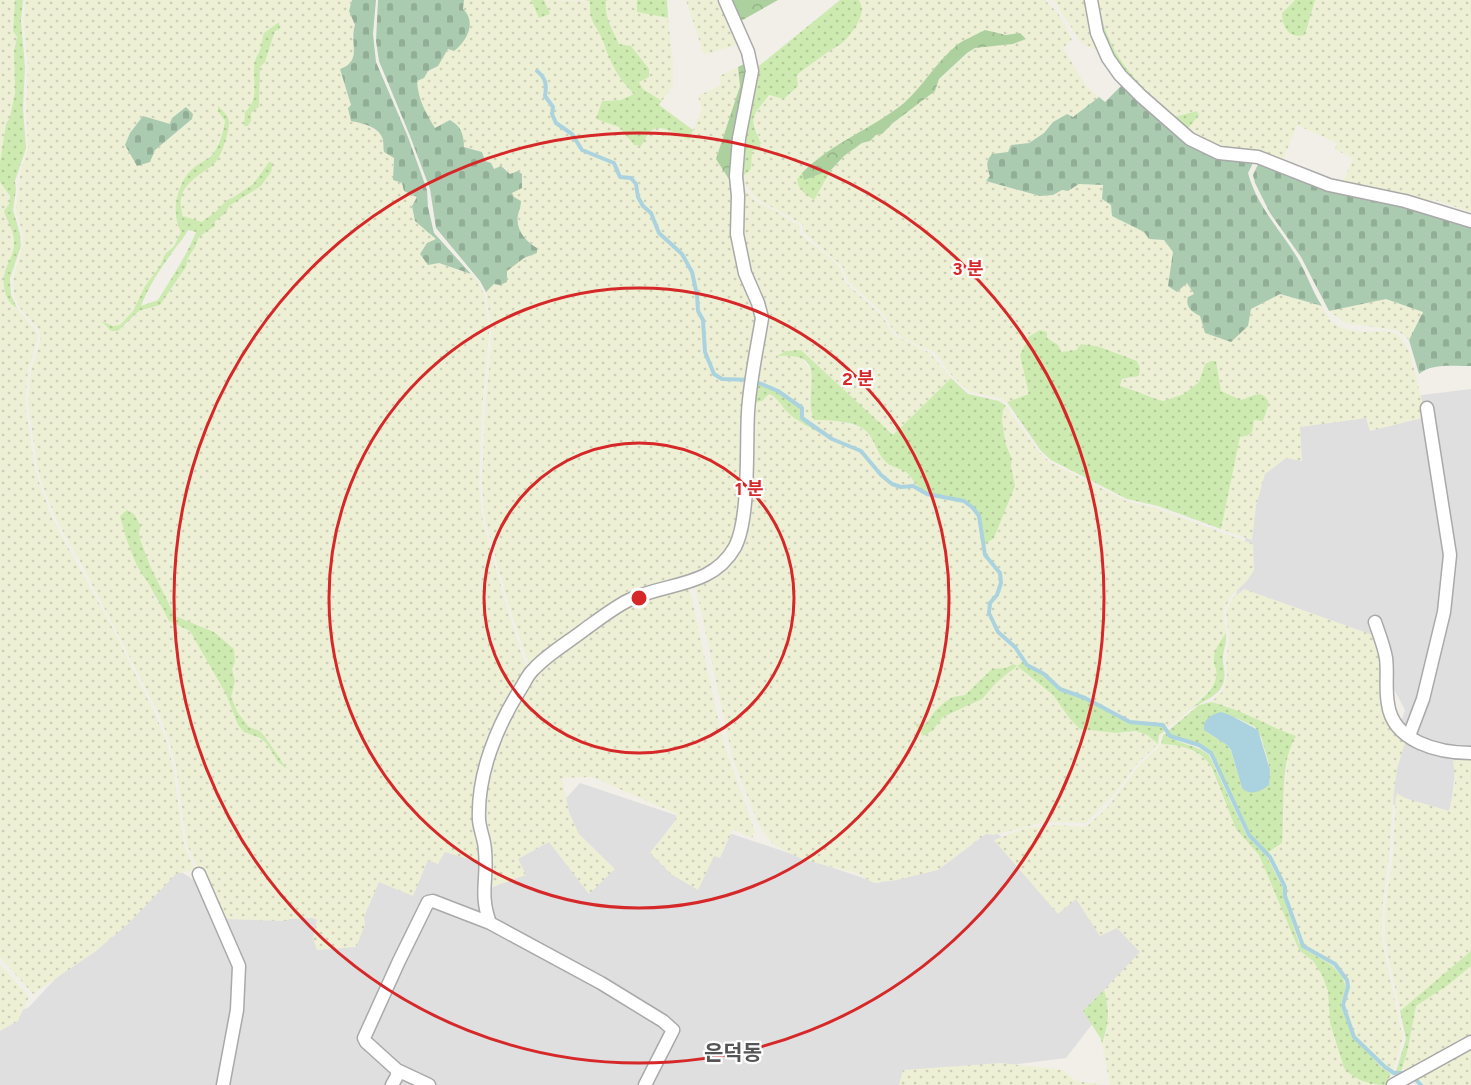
<svg xmlns="http://www.w3.org/2000/svg" width="1471" height="1085" font-family="Figtree,'Noto Sans KR',sans-serif">
<defs>
<pattern id="farmland-dots" width="8" height="8" patternUnits="userSpaceOnUse" patternTransform="scale(1.5)"><rect width="8" height="8" fill="#eef0d5"/><path d="M2 2h.1M6 6h.1" fill="none" stroke="#ccceb7" stroke-width="1.8" stroke-linecap="round"/></pattern>
<pattern id="grass-dots" width="8" height="8" patternUnits="userSpaceOnUse" patternTransform="scale(1.5)"><rect width="8" height="8" fill="#cdebb0"/><path d="M2 2h.1M6 6h.1" fill="none" stroke="#b0c997" stroke-width="1.8" stroke-linecap="round"/></pattern>
<pattern id="forest-crowns" width="20" height="18" patternUnits="userSpaceOnUse" patternTransform="scale(1.5)"><rect width="20" height="18" fill="#add19e"/><path d="M2 6a3 3 0 1 1 6 0M12 15a3 3 0 1 1 6 0" fill="none" stroke="#95b388"/></pattern>
<pattern id="cemetery-stones" width="16" height="16" patternUnits="userSpaceOnUse" patternTransform="scale(1.5)"><rect width="16" height="16" fill="#aacbaf"/><path d="M2 7V4a2 2 0 0 1 4 0v3zM10 15v-3a2 2 0 0 1 4 0v3z" fill="#92ae96"/></pattern>
</defs>
<rect width="100%" height="100%" fill="#f2efe9"/>
<path fill="#e0dfdf" d="M1471,389V762L1456,764L1449,824L1375,798L1405,710L1366,637L1236,596L1266,414Z
M580,783L878,883L980,821L1151,948L1066,1058L905,1078L903,1085H0V1020L29,1007L165,861L219,897L538,829Z"/>
<path fill="url(#farmland-dots)" fill-rule="evenodd" d="M0,0H15L13,31L17,37L14,51L15,93L10,117L6,124L0,162Z
M25,0H352L351,17L355,25L352,36L355,45L352,62L340,69L351,105L363,123L381,134L384,139L383,147L394,157L393,167L402,183L417,197L412,206L415,221L437,239L428,265L439,263L471,274L478,281L484,294L489,333L482,409L479,486L483,522L508,611L523,658L529,670L485,758L482,863L445,852L438,864L428,860L413,896L379,882L364,917L365,925L356,947L317,950L313,938L317,920L312,918L289,919L285,921L222,919L187,845L176,767L170,743L160,716L80,561L56,519L41,481L37,464L28,403L31,370L40,342V331L19,307L14,294L13,279L23,246V234L16,210L21,169L28,148L26,108L28,66L23,21ZM279,22L280,29L275,31L268,54L260,67L259,106L251,113V121L245,112L253,104L255,96V60L262,45L264,33ZM221,116L229,122L225,144L214,164L191,179L182,194L181,210L183,216L202,223L215,212L227,200L234,197L253,184L265,167L271,172L261,186L228,206L226,213L215,221L214,226L199,237L195,247L188,258L186,267L164,300L146,310L140,311L123,328L105,327L103,322L113,326L120,325L133,311L145,286L160,266L165,254L179,238L181,232L177,225L175,214L178,192L189,172L211,155L217,147L225,121ZM192,120L155,150L133,161L131,153L170,124ZM120,515L141,526L139,532L140,539L151,568L175,616L205,628L235,662L232,669L235,681L231,697L238,713L249,727L260,731L266,738L286,767L278,762L267,744L238,725L226,694L195,638L190,631L176,625L155,599L149,583L142,576L132,554Z
M464,0H531L539,18L550,14L544,0L590,1V12L602,38L626,87L634,95L621,100L602,101L624,135L647,138L650,132L658,128L670,130L689,140L702,109L698,96L721,85L719,76L738,67L740,85L733,110L732,224L757,316L750,379L723,378L715,373L706,352L704,320L700,311L698,294L693,272L683,253L660,232L652,212L644,206L639,196L637,183L632,177H621L615,162L583,149L573,133L557,122L553,114L554,107L547,100L548,88L545,76L533,68L543,77L546,88L544,96L545,101L552,108V114L555,123L571,134L582,151L614,164L620,178L631,179L636,184L637,197L643,207L651,213L659,233L681,254L691,272L697,295L698,311L703,320L705,353L708,365L714,374L722,380L750,381L738,533L719,563L585,621L529,664L510,609L485,520L482,485L485,408L491,347V331L486,292L494,284L508,276L507,271L511,267L524,258L531,256L537,248L526,240L519,228L518,215L520,210L512,193L518,172L510,174L506,168L494,169L485,161L477,149L463,147L457,124L450,120L435,128L422,107L418,92L417,81L424,78L428,71L435,69L449,48L465,38L469,30L463,9Z
M608,0H637V12L668,18L673,63V86L662,101L643,89L639,82L637,54L631,46L619,44L613,32L605,7L606,1Z
M686,0H722L739,44L704,55Z
M859,0H1045L1058,13L1072,40L1063,48L1086,86L1099,97L1073,117L1067,114L1053,122L1044,133L1029,143L1011,145L1008,152L1000,153L988,159L987,165L990,177L987,181L1040,196L1053,195L1062,190L1068,191L1079,184L1104,185L1111,205L1112,216L1144,232L1149,239L1164,240L1174,252L1168,286L1180,289L1186,282L1194,294V313L1200,316L1203,319V326L1212,336H1215L1250,317L1251,309L1280,294L1322,306L1332,323L1346,329L1360,332L1387,331L1399,335L1410,353L1426,417L1370,431L1366,418L1300,427L1302,461L1286,458L1265,474L1256,506L1252,540L1221,529L1240,436H1247L1254,420L1263,421L1269,403L1253,394L1241,401L1221,391L1216,361L1203,371L1199,382L1191,389L1184,394L1163,401L1150,396L1140,395L1133,389L1120,387L1122,379H1133L1140,368L1136,361L1097,346L1081,344L1076,350L1062,352L1052,341L1047,338L1028,344L1030,394L1007,402L1000,398L970,392L953,377L935,353L899,336L891,327L885,315L848,281L842,266L803,232L802,224L757,199L740,179L747,173L752,150L761,143L753,120L754,114L759,106L769,95L784,99L792,93L799,73L832,49L839,47L858,20L862,9ZM996,33L1013,35L1026,39L1013,44L975,48L967,53L939,80L936,85L882,134L876,135L870,141L862,143L844,156L831,170L814,199L801,191L797,179L812,163L841,143L877,123L903,104L923,85L938,63Z
M1054,0H1087L1099,51L1082,44Z
M1098,0H1295L1282,13L1305,35L1315,0H1471V212L1435,200L1431,204L1342,185L1353,159L1335,149L1337,143L1297,125L1282,163L1225,150L1185,132L1199,115L1196,111L1174,117L1130,73L1109,43Z
M738,181L755,201L777,212L800,226V234L833,260L840,268L845,282L882,316L894,335L930,353L951,378L893,435L801,350L779,355H793L801,357L811,371L813,378L809,398L814,420L830,419L855,426L866,431L879,453L888,464L903,469L920,489L914,485L901,486L892,483L881,474L862,450L823,433L816,425L803,417V407L779,390L754,379L764,319L742,254Z
M0,182L10,196L6,218L11,227L14,244L12,256L4,274V285L13,307L17,308L37,332V341L28,370L25,403L34,464L39,482L53,520L110,623L157,718L167,743L173,767L184,845L194,868V870L176,874L129,923L96,951L33,994L0,957Z
M1386,299L1423,312L1409,340L1397,330L1346,323L1329,311Z
M769,394L773,395L788,413L809,428L861,452L880,476L892,484L901,487H913L927,495L950,498L963,502L973,508L978,516L984,555L1000,573V583L996,595L989,603V613L991,622L997,632L1014,647L1023,661L1018,666L1033,680L1053,695L1061,705L1116,733L1142,732L1158,744L1136,765L1116,792L1086,823L1057,822L1037,824L994,835L986,834L938,870L897,880L874,883L856,873L805,860L791,854L773,844L766,835L757,821L732,756L696,588L697,584L737,547L753,403L762,401ZM1013,664L1017,666L996,683L982,699L943,717L932,731L916,724H926L959,696L965,695L992,669L1006,668Z
M1006,406L1038,451L1050,462L1126,501L1155,508L1253,544L1254,570L1247,581L1232,595L1224,610L1223,616L1226,633L1218,645L1217,676L1215,682L1206,694L1178,721L1167,728L1164,724L1130,721L1086,697L1060,688L1045,673L1028,664L1016,646L998,631L992,621L991,604L998,595L1002,583L1001,572L986,554L984,545L994,538L1015,486L1011,466L1012,459L1006,445L1002,420L1003,410Z
M689,586L723,741L755,832L752,838L733,829L720,858L714,856L698,890L671,874L650,853L675,821L677,814L592,777L562,778L569,812L579,834L615,869L589,894L549,842L518,859L526,875L487,889L483,801L494,746L536,672L629,603Z
M1244,589L1378,637L1385,694L1407,736L1397,769L1394,792L1389,856L1382,910V942L1403,1038L1393,1071L1378,1059L1355,1036L1345,1005L1349,987L1348,979L1336,963L1303,945L1286,896V887L1271,856L1267,853L1282,843L1284,816L1283,797L1290,746L1276,729L1228,706L1211,702L1222,692L1227,679L1226,659L1229,641L1226,612L1233,598Z
M1161,744L1186,747L1206,759L1209,763L1236,829L1259,855L1299,950L1313,961L1322,975L1328,991L1330,1023L1337,1048L1349,1074L1376,1085H1110L1102,1044L1107,1030L1109,1010L1104,990L1140,952L1117,928L1100,936L1076,899L1058,914L994,840L1026,828L1058,825L1083,827L1087,826L1106,809L1139,766Z
M1471,756V951L1400,1011L1385,941V910L1393,855L1396,793L1405,798L1449,811L1455,784L1453,757Z
M0,964L29,997L18,1021L0,1031Z
M1471,966V1040L1408,1071H1401L1407,1053L1416,1006Z
M1471,1045V1085H1424L1418,1077Z
M1001,1063L1063,1070L1076,1081L1104,1085H899L903,1070Z"/>
<path fill="url(#grass-dots)" fill-rule="evenodd" d="M15,0H23L21,21L25,67L23,108L26,148L15,181L16,190L13,210L20,234L21,246L10,278L11,295L17,308C6,304 2,285 4,275C7,263 14,255 14,243C14,230 7,222 4,211L9,204L10,196L0,182V162L6,124L10,117L15,93L14,51L17,37L13,31Z
M531,0H544L550,14L539,18Z
M584,0H608L606,1C604,16 613,31 619,44L631,46L649,69V77L639,82L643,89L662,101L659,105L693,130L689,140C678,135 659,121 649,133C646,137 644,142 641,146L634,145L619,127L596,119L602,101L621,100L634,94C618,79 610,62 603,41C596,23 589,24 590,1Z
M637,0H667L668,18L637,12Z
M840,0H859C860,2 862,8 862,10C861,23 844,46 832,49L799,73L797,76L798,86L784,99L769,95C752,118 748,115 761,143L756,150L752,151L751,169L740,179L754,70Z
M1094,0H1098C1108,58 1134,78 1174,117L1197,111L1199,115L1185,132L1116,63L1104,42Z
M1295,0H1315L1305,35C1289,39 1282,27 1282,13Z
M279,22L280,29L275,31L265,62L260,67L259,107L251,113V121L248,126H244L245,112C261,97 251,81 255,61C256,57 257,56 259,52C262,46 262,39 264,33Z
M218,106C222,110 228,115 229,121C230,131 221,159 213,165C194,179 174,188 183,216L202,222L215,212L227,200L234,197L253,184L269,162L273,163L271,172L261,186L229,206L226,213L215,221V226L199,237L195,247L188,258L186,267L160,305L139,311L118,331H111L101,321L113,326L120,325L133,311L145,286L160,266L165,254L174,246L181,232C170,213 177,185 191,170C197,164 205,161 211,156C219,148 223,132 225,121L218,111ZM188,230L196,232C187,255 171,279 158,300L141,306C148,287 162,266 174,250C179,243 184,238 188,230Z
M831,170L814,200C805,194 798,190 797,179L802,173L804,179Z
M1040,330L1047,332V338L1058,345L1062,352L1076,350L1081,344L1097,346L1137,361L1140,368L1139,376L1122,379L1120,386C1136,390 1148,397 1163,401L1184,394L1199,382L1205,364L1211,361H1216L1221,391L1241,400C1251,397 1262,387 1269,403L1263,421L1254,420L1252,432L1247,436L1240,437L1221,529L1158,506L1127,499L1051,460L1041,451L1007,402L1029,394L1020,355L1025,345L1028,343V337Z
M801,350L893,435L951,378L968,394L999,401L1006,406L1003,410L1002,420L1006,445L1012,459L1011,466L1015,486L994,538L984,545C982,532 985,517 973,507C959,494 941,499 926,493C918,489 913,479 907,473C901,468 893,468 887,463C877,454 875,441 867,432C857,421 828,420 814,420C801,389 833,352 777,356L786,351Z
M754,382L778,392L801,408L802,418L815,427L822,434C810,428 797,421 787,412C781,405 777,397 769,394L762,401L753,403Z
M127,510L134,514L141,526L139,532L140,539L151,568L175,616L214,632L234,649L235,662L232,669L235,681L231,697L234,704L238,713L249,727L260,731L266,738L287,769L278,762L267,744L260,738L244,732L238,725L226,694L190,631L169,621C163,608 155,597 149,584C147,580 143,577 141,573C131,555 125,535 120,516Z
M1226,633C1227,641 1224,648 1223,656C1222,664 1226,672 1224,680C1221,697 1201,701 1190,710C1199,701 1214,691 1216,677C1218,672 1215,668 1214,663C1212,653 1220,641 1226,633Z
M1023,661L1027,666L1044,675L1060,690L1085,699L1129,723L1163,725L1166,730L1159,735L1158,744L1147,735L1136,731L1116,733L1080,729L1070,719L1053,695L1017,666L996,683L982,699L943,717L932,731L923,736L915,724H926L935,711L945,702L953,697L965,695L992,669L1006,668L1013,664L1018,666Z
M1211,702C1241,709 1267,726 1296,736C1279,763 1285,811 1282,843L1267,853L1249,834L1211,752L1199,744L1171,735L1168,731L1199,705ZM1230,715L1255,727L1261,737L1269,765L1242,788L1231,751L1227,745L1204,730Z
M1166,733C1177,745 1196,744 1209,755L1247,836L1267,857L1283,888L1284,898L1299,943L1306,950L1333,966L1343,978L1346,988L1341,1004L1353,1037L1381,1067L1391,1074L1385,1085C1371,1085 1354,1080 1344,1068L1330,1023L1328,991L1322,975L1313,961L1299,950L1259,855L1236,829L1212,768C1202,749 1180,745 1161,744L1163,735Z
M1471,951V966L1448,985L1416,1006L1407,1053L1401,1071H1396L1406,1039L1400,1011Z
M1104,990C1110,1012 1109,1022 1102,1044L1101,1039L1083,1011Z"/>
<path fill="url(#forest-crowns)" d="M729,0H778L739,22Z
M985,30L1006,35L1020,33L1026,39L1013,44L975,48L967,53L939,79L935,91L893,123L882,134L876,135L870,141L862,143L844,156L831,170L804,180L802,173C831,143 872,129 904,103C924,85 936,62 957,45C965,39 976,35 985,30Z
M746,63L747,74L732,184L716,159L740,86L738,67Z"/>
<path fill="url(#cemetery-stones)" d="M352,0H376L373,34L376,62L408,137L427,190L428,207L434,233L471,274L439,263L428,265L420,254L427,243L436,239L415,221L412,206L417,197L404,191L402,183L393,180L394,158L384,152C383,147 384,141 382,137C377,126 361,123 351,121L348,108L351,105L340,69C363,61 349,43 355,25L349,11Z
M378,0H464L463,9C477,22 467,41 454,51L448,49L438,66L428,71L424,78L417,81C418,100 426,113 435,128L450,120C461,126 464,135 464,147L482,152L485,161L491,163L494,169L501,166L510,174L518,171L522,174V188L512,193L514,197L521,201C521,206 519,210 518,215C515,229 526,242 537,248V253L524,258L507,271V282L500,285L494,284L486,292L480,281L436,228L430,189L410,136L379,61L376,41Z
M1124,83L1191,146L1207,154L1254,161L1248,173C1257,207 1281,230 1298,259C1307,274 1312,291 1322,306L1280,294L1251,309L1248,326L1231,342L1205,333L1200,316C1192,312 1185,307 1188,297L1194,294L1187,283L1177,292L1168,286L1173,252L1164,240L1149,239L1144,232L1112,216L1111,205L1102,199L1103,185L1079,184L1068,191L1062,190L1053,195L1040,196L986,181L990,176C987,167 985,162 992,154L1008,152L1011,145L1029,143L1044,133L1053,122L1067,114L1073,117L1099,97L1105,102Z
M186,107L193,114L192,119L155,150L150,162L137,166L125,145L130,133L143,116L170,124L172,118Z
M1259,162L1471,225V366C1455,366 1431,363 1419,374L1409,340L1423,312L1386,299L1329,311L1301,257L1270,213L1255,183L1253,175Z"/>
<path fill="#aad3df" d="M1221,712L1230,715L1258,730L1270,770L1269,785C1260,792 1250,796 1242,788L1231,750L1227,745L1204,730C1203,718 1211,715 1221,712Z"/>
<g fill="none" stroke-linecap="round" stroke-linejoin="round">
<path stroke="#aad3df" stroke-width="4" d="M537,71C546,78 547,85 545,96L553,107L552,114L556,123L572,134L582,150L614,163L620,177L631,178L636,184L638,197L643,206L651,213L659,233L682,254L692,272L697,295L698,311L703,320L705,352L714,374L722,379L752,380L778,391L802,408V418L832,439L861,451L881,475L892,484L901,487L913,486L927,494L964,501L973,508L979,516L985,555L1000,573L1001,583L997,595L990,603L989,613L998,632L1015,647L1027,665L1044,674L1060,689L1085,698L1130,722L1163,725L1170,736L1199,745L1211,753L1249,835L1270,857L1285,887V896L1303,946L1335,964L1347,980L1348,987L1343,1005L1354,1037L1385,1067L1394,1073H1405
M1415,1079L1421,1085"/>
<g stroke="#a9a9a9" stroke-width="15">
<path id="minor" d="M1091,0L1097,33L1108,58L1120,75L1141,96L1190,139L1219,153L1258,157L1329,185L1405,201L1471,221
M1375,622C1379,634 1384,646 1386,658C1388,673 1385,688 1388,704C1393,742 1439,753 1471,753
M1409,736L1423,699L1444,612L1450,555L1427,408
M199,874L239,966L237,1010L223,1085
M490,923C479,893 488,879 485,851C485,841 480,831 479,820C477,774 497,726 521,688C525,682 528,674 534,669C548,654 567,643 584,630C598,620 613,608 629,600C666,582 712,588 735,547C750,518 746,447 748,412C750,380 757,349 762,318L758,303L745,273L737,234L738,196L736,176L739,138L752,71L748,52L725,0
M397,1070L429,1085
M392,1085L397,1076V1070L366,1042L364,1038L399,961L428,902L433,901L490,923L601,983L663,1021L673,1030L645,1085
M1393,1085L1471,1042"/>
</g>
<use href="#minor" stroke="#fff" stroke-width="12"/>
</g>
<g fill="none" stroke="#d62828" stroke-width="3">
<circle cx="639" cy="598" r="155"/>
<circle cx="639" cy="598" r="310"/>
<circle cx="639" cy="598" r="465"/>
</g>
<g text-anchor="middle" stroke-width="4.5" stroke-linejoin="round" paint-order="stroke">
<g font-size="21" font-weight="bold" fill="#555" stroke="#fff">
<text x="733" y="1060">은덕동</text>
</g>
</g>
<circle cx="639" cy="598" r="9" fill="#d62828" stroke="#fff" stroke-width="3"/>
<g font-size="18" text-anchor="middle" font-weight="bold" fill="#d62828" stroke="#fff" stroke-width="4.5" stroke-linejoin="round" paint-order="stroke">
<text x="968" y="275">3 분</text>
<text x="858" y="385">2 분</text>
<text x="749" y="495">1 분</text>
</g>
</svg>
